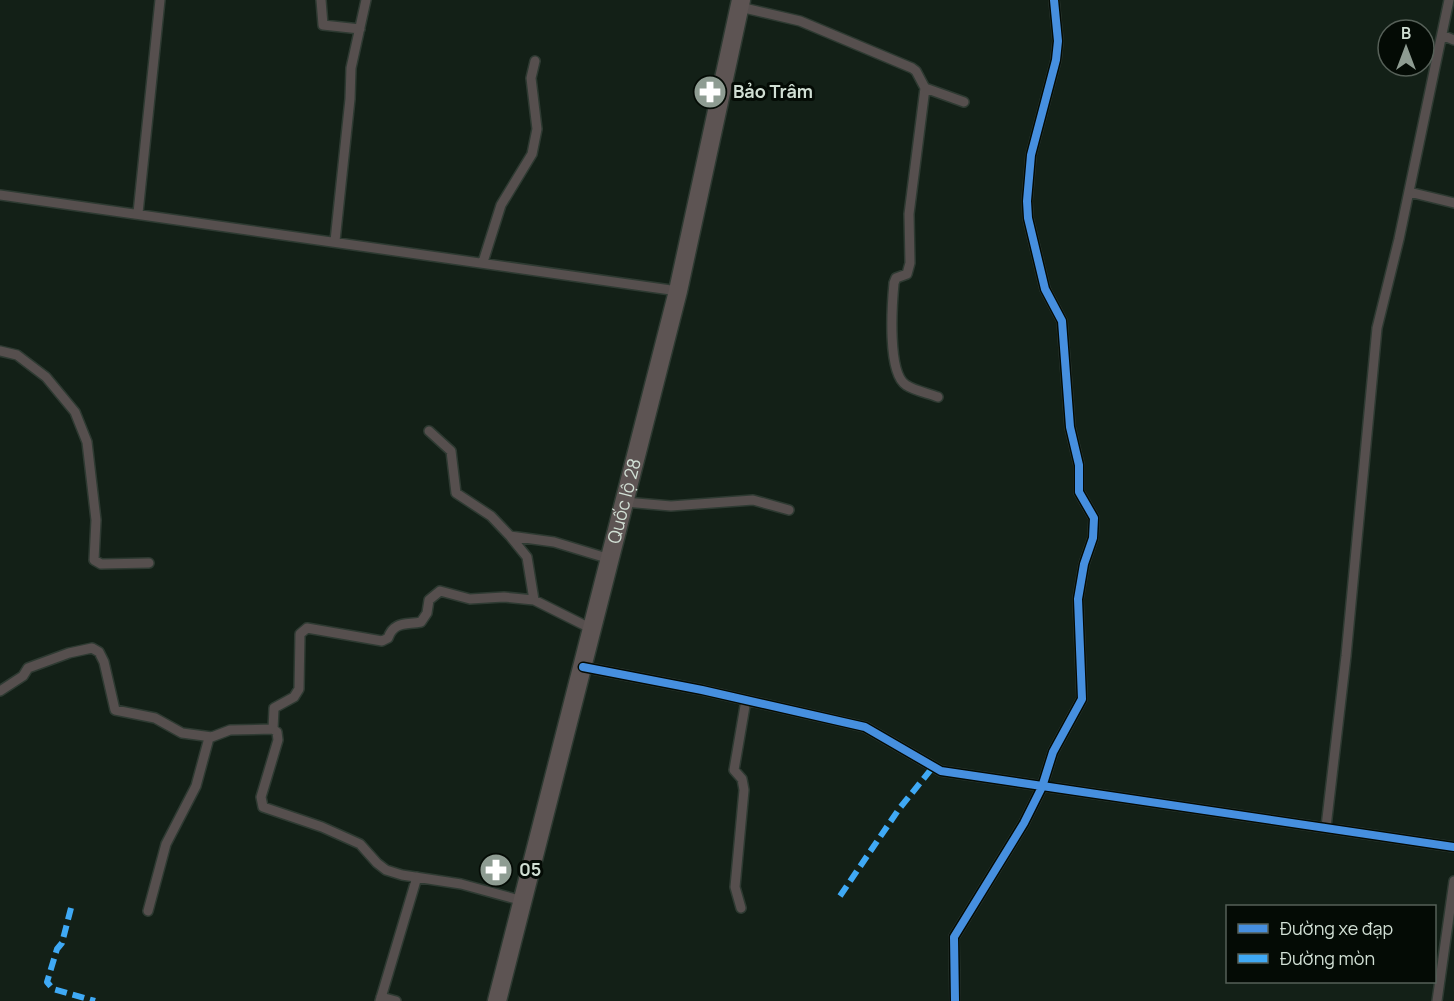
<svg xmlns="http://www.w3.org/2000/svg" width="1454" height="1001" font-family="Manrope,sans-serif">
<rect width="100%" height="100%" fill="#132017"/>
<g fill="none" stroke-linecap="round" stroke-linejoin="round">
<g stroke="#2e3a32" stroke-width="12">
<path id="street" d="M321,0L323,25L360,29
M740,7L800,21L912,68L916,71L925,88L964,102
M1442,35L1454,40
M925,88L909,214L910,263L907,274L896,278L894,283C892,304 887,373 906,385C915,391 928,393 938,397
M1409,192L1454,203
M0,195L678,291
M138,213L160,0
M335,241L350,99L351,68L366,0
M483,262L501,205L532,154L537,129L531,78L535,61
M0,351L17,355L46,377L75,412L87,442L96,520L94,560L101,564L149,563
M429,431L451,451L456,493L491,516L510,536L554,542L610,559
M625,502L671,506L753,500L789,510
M510,536L527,557L534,600
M583,667L702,690L865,727L941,771L1454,847
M0,691L23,676L28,668L69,653L92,648L99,652L104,662L115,710L155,718L182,733L212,737
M273,729L274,708L294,697L299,689L300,634L307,628L382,641L388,638C394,621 406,625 421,622L427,613L429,600L440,591L470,599L504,597L534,600L592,629
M1326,827L1346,656L1377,328L1399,239L1449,0
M741,908L735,887L744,790L742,779L734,770L746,700
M148,911L166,844L196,786L209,738L230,730L273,729L277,732L278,740L261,797L263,807L322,827L360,844L377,863L386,870L402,875L461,884L523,901
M381,997L396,1001
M380,1001L417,877
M955,1001L954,937L1024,823L1042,787L1053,752L1082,699L1078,599L1084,564L1093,538L1094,518L1079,492V465L1070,427L1062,321L1045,289L1028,218L1027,201L1031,155L1056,60L1058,41L1054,0
M1437,1001L1454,881"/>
</g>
<g stroke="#2e3a32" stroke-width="21">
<g id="highway">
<path id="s1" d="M497,1001L678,291L741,0"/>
</g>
</g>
<use href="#street" stroke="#564f4e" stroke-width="9"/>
<use href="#highway" stroke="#5d5453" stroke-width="18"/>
<path stroke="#3fa9f5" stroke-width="6" stroke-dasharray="12 6" stroke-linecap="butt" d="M840,896L899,809L933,767
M71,908L62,943L57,949L47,982L53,989L95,1001"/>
<g stroke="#040b05" stroke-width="11">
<path id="cycleway" d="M583,667L702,690L865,727L941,771L1454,847
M955,1001L954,937L1024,823L1042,787L1053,752L1082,699L1078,599L1084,564L1093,538L1094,518L1079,492V465L1070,427L1062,321L1045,289L1028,218L1027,201L1031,155L1056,60L1058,41L1054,0"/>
</g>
<use href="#cycleway" stroke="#468fdf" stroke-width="8"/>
</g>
<defs>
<g id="pharmacy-disc" transform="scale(1.725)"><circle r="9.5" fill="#8e9c92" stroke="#040b05"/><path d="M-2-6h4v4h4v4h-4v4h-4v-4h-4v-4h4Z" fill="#fff"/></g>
</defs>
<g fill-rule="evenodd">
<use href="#pharmacy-disc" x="710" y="92"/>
<use href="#pharmacy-disc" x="496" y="870"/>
</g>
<g text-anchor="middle" stroke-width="6" stroke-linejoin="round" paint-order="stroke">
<g font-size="18" font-weight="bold" fill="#d1dfd4" stroke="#040b05" text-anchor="start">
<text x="733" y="98">Bảo Trâm</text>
<text x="519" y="876">05</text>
</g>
<g font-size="18" fill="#d1dfd4" stroke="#040b05">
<text dy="6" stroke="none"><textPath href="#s1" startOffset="516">Quốc lộ 28</textPath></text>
</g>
</g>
<rect x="1226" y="905" width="210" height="78" fill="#040b05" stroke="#566058" stroke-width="1.5"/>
<rect x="1238" y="924" width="30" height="9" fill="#468fdf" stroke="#566058" stroke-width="1.5"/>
<text x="1280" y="935" font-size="18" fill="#d1dfd4">Đường xe đạp</text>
<rect x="1238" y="954" width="30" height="9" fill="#3fa9f5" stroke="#566058" stroke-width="1.5"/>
<text x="1280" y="965" font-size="18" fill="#d1dfd4">Đường mòn</text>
<g transform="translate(1406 48)"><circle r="28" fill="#040b05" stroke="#566058" stroke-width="1.5"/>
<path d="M0-4.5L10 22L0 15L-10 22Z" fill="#8e9c92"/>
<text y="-9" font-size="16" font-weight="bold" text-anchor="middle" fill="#d1dfd4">B</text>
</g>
</svg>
